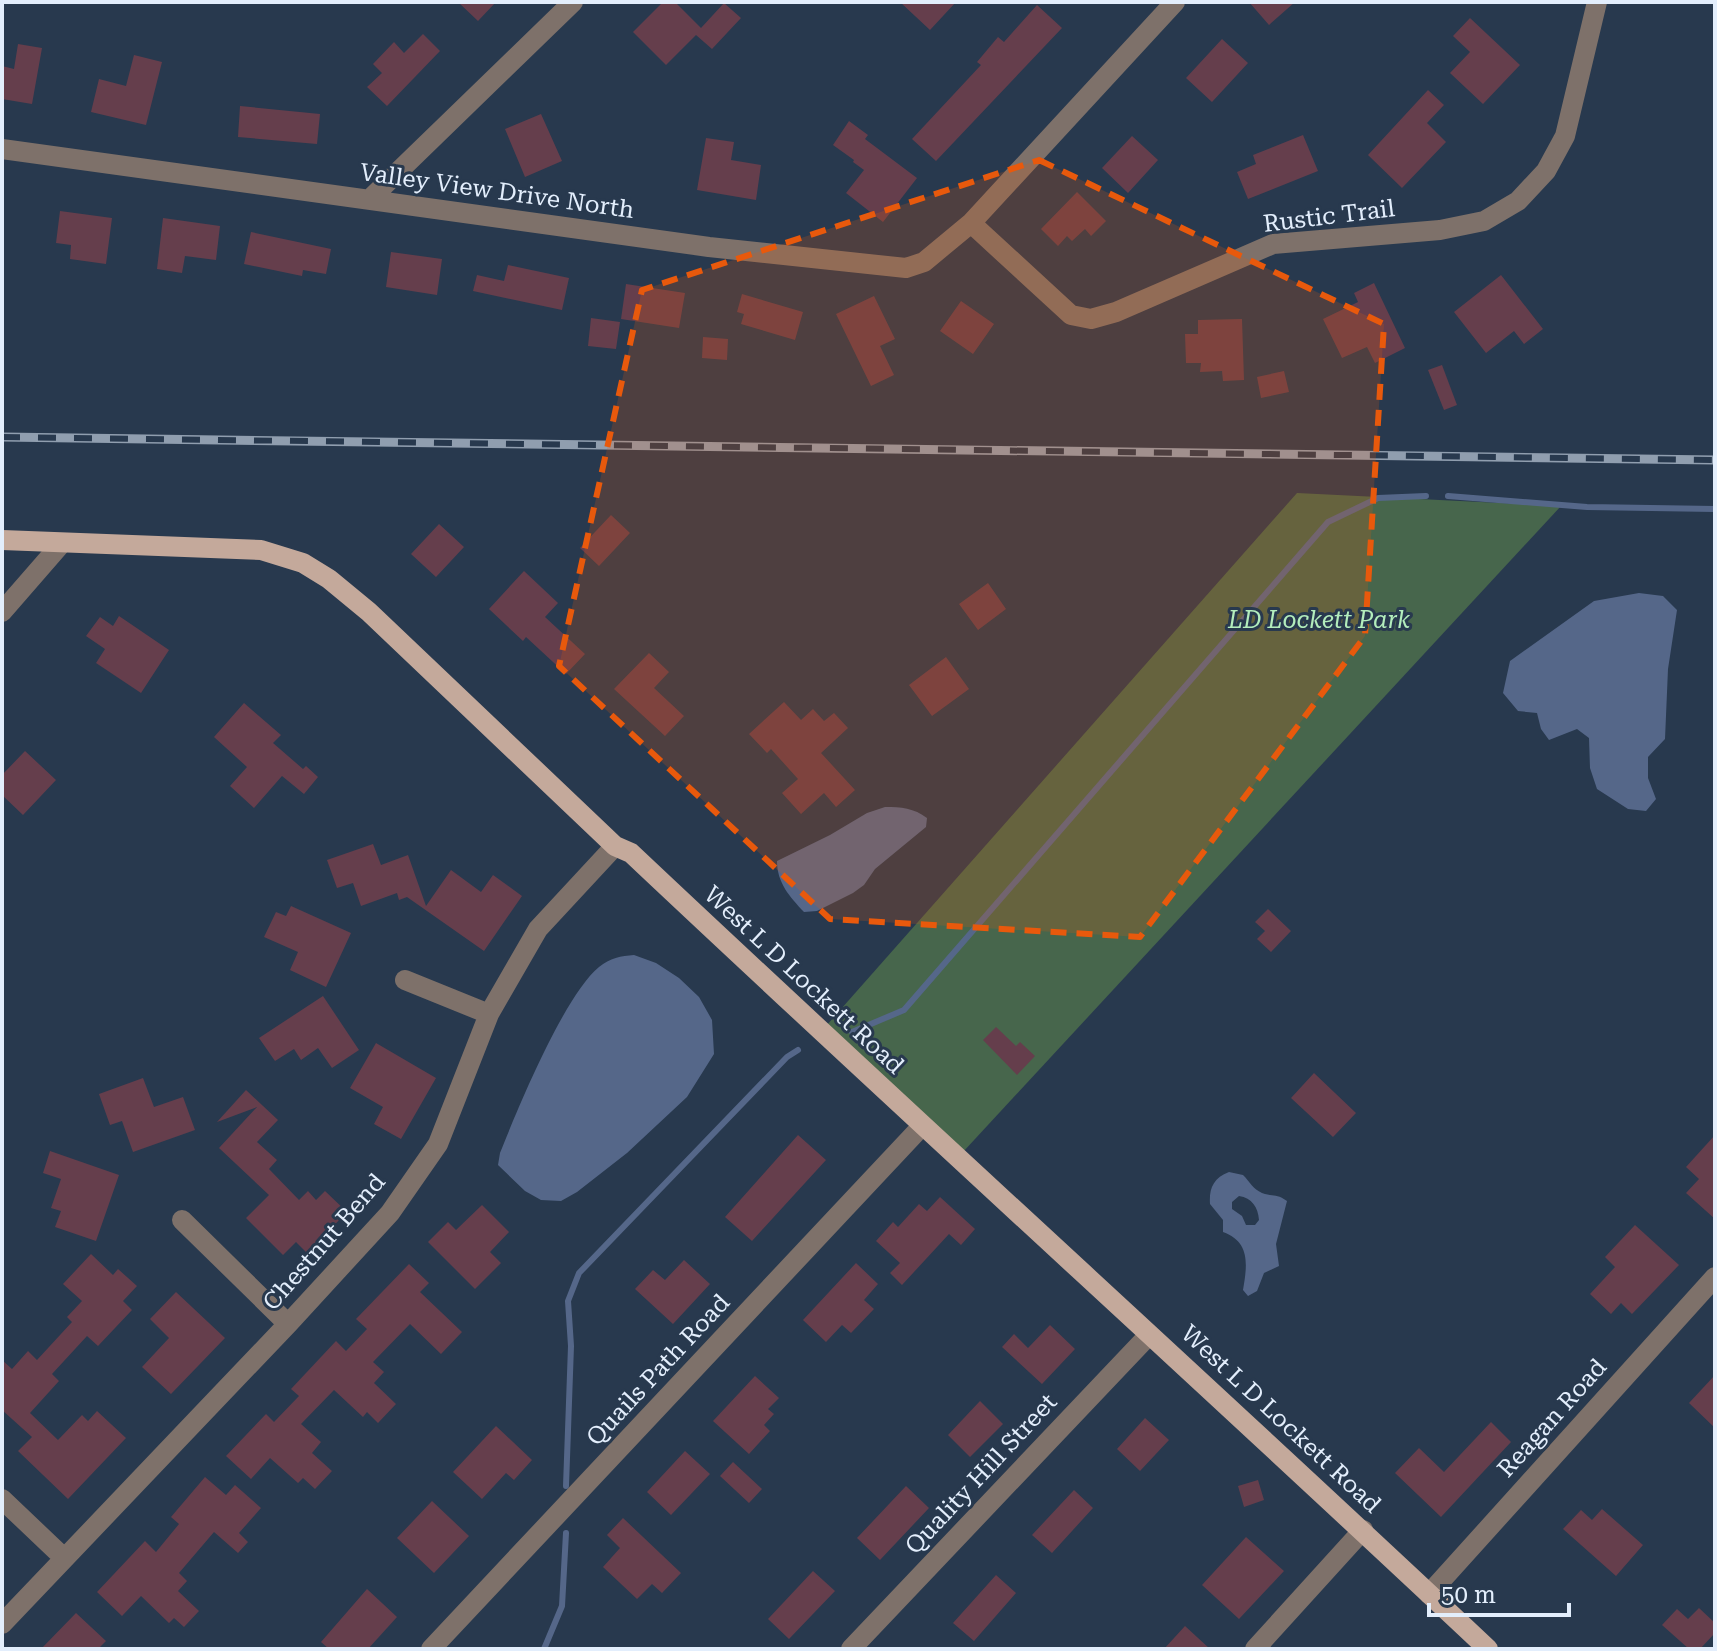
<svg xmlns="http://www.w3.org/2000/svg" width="1717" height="1651" font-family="'Roboto Serif',serif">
<rect width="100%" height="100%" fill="#28394e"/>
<path fill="#47664c" d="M1297,493L1561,506L963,1152L826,1026Z"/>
<path fill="#556789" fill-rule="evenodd" d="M1639,593L1663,596L1677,610L1668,669L1665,739L1648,757V778L1656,799L1646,811L1628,809L1597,789L1590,768L1589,738L1577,729L1549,740L1541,729L1537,713L1518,711L1503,693L1510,661L1594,601Z
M885,807C901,807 914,808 927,818L926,827L875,869L864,885L853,893L817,911L804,912C790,897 777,883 777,861L830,835L867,813Z
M634,955L656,963L679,978L699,997L712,1020L714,1054L687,1097L627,1153L577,1192L561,1201L541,1200L525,1191L498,1165L500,1153C518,1108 564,996 599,967C610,958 621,956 634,955Z
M1229,1172L1243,1175C1250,1182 1253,1189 1262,1193C1273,1197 1276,1193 1287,1201L1276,1244L1279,1266L1264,1273L1257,1291L1248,1296L1243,1290C1247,1266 1251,1242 1223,1232V1220L1210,1204C1209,1189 1213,1178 1229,1172ZM1239,1196C1252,1198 1258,1207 1259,1220L1255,1225H1246L1242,1216L1232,1209V1202Z"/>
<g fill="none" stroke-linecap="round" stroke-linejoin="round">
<path stroke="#556789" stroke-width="6" d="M1448,496L1587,507L1715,509
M852,1032L904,1010L1328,522L1378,498L1426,496
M566,1486L571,1346L568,1301L579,1273L787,1057L798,1050
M544,1649L562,1606L566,1533"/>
</g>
<path fill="#653e4c" d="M458,2H496L478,21Z
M663,2H675L701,28L724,3L741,18L712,49L696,35L666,65L633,32Z
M900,2H956L930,30Z
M1249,2H1295L1269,25Z
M1037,5L1062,28L936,161L912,139L981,65L977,62L998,37L1004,42Z
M1470,18L1520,65L1483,104L1450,73L1470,52L1453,36Z
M423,34L440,51L387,106L367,87L382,73L373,64L394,42L404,53Z
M1222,39L1248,63L1212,102L1186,78Z
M18,44L42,48L32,104L2,99V66L14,69Z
M134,55L162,62L146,125L91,112L99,79L126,86Z
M1428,90L1444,105L1427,123L1446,142L1402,188L1368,155Z
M240,106L320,114L317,144L238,137Z
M541,114L562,161L525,177L505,129Z
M849,121L868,135L865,139L917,178L883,222L846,193L864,170L853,162L854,160L833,145Z
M1303,135L1318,171L1248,199L1237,172L1256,164L1253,155Z
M1132,136L1158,160L1128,193L1102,168Z
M706,138L734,142L731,160L761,165L756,200L697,190Z
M1077,192L1106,221L1091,236L1085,229L1072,241L1067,236L1058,246L1041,229Z
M60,211L112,218L106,264L70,259L71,245L56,243Z
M163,218L220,226L216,260L185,256L182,273L157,269Z
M251,232L331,249L326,274L303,270L302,276L244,264Z
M391,252L442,259L437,295L386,287Z
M508,265L569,278L562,310L473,291L477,275L504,281Z
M1501,275L1543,329L1524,344L1514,331L1486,353L1454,312Z
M1374,283L1405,348L1375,363L1367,347L1342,358L1323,319L1358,302L1354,293Z
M626,284L685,293L679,328L621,319Z
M742,294L803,312L795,340L741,324L744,314L737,312Z
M874,296L895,339L880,346L894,375L871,386L836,314Z
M961,301L994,324L973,354L940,331Z
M591,318L620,322L616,349L588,346Z
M1242,319L1244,380L1223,381L1222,371L1200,372L1201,363H1186L1185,334H1198V320Z
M703,337L728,339L727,360L702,358Z
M1442,365L1457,405L1444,410L1428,370Z
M1284,371L1289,392L1261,398L1257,377Z
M611,515L630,533L599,566L580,548Z
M439,524L464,547L436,577L411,554Z
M524,571L558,603L545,617L585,654L566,674L526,637L523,641L489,609Z
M988,583L1006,609L978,630L959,604Z
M119,616L169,650L141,693L96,663L105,649L86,636L100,617L113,626Z
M649,653L669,672L654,688L684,716L665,736L614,689Z
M946,657L969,689L932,716L909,685Z
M784,702L801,720L813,709L824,721L834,713L848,728L821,753L855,790L836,807L824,793L801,814L782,793L798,779L771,749L767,753L749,734Z
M244,703L281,735L273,743L303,769L306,766L318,777L304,794L282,776L254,808L230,786L247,767L214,737Z
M25,751L56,780L23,815L2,795V775Z
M373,844L381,865L408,855L426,906L451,870L481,892L493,875L522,896L484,951L407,897L399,900L397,893L361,906L353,883L337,888L327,860Z
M291,906L351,933L326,987L290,970L298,952L264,937L276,912L286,916Z
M1268,909L1291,931L1271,952L1257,939L1265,931L1255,922Z
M323,996L359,1050L332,1068L318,1048L301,1060L294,1049L275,1061L259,1038Z
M996,1027L1016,1046L1020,1042L1035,1056L1017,1075L983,1040Z
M376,1043L436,1078L401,1139L374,1124L383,1107L350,1088Z
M1314,1073L1356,1113L1333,1137L1291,1098Z
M143,1078L154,1107L183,1097L195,1130L133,1152L122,1121L110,1125L99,1094Z
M246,1090L278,1120L257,1142L277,1160L269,1169L299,1200L308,1191L316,1200L325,1191L347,1212L307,1253L296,1242L283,1255L246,1218L269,1195L219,1148L257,1107L217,1122Z
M798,1135L826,1160L752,1241L725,1217Z
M1715,1135V1219L1686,1193L1699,1179L1686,1167Z
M50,1151L119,1175L96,1241L55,1227L61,1211L51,1208L61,1179L43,1173Z
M940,1197L975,1229L961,1245L949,1234L902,1285L890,1273L900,1263L876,1241L893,1222L898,1227L919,1204L927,1211Z
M482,1205L509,1232L490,1252L501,1263L475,1289L428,1242L448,1222L456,1230Z
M1635,1225L1679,1265L1632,1314L1621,1303L1611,1314L1590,1294L1615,1267L1605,1257Z
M91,1254L113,1275L118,1269L137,1286L123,1301L132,1310L98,1346L87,1336L52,1374L59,1381L30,1413L58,1440L82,1415L88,1421L97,1411L126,1438L68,1499L18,1451L32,1437L2,1410V1360L12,1369L28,1351L37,1360L72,1322L67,1317L82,1301L63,1284Z
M684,1260L710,1284L673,1324L635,1289L653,1270L665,1280Z
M856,1263L878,1284L864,1300L874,1309L851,1333L842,1325L826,1342L803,1320Z
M409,1264L429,1283L420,1292L462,1332L441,1354L410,1324L373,1362L384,1372L374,1383L396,1404L378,1423L367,1412L363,1417L334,1390L301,1424L321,1442L312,1453L332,1471L315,1489L303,1478L298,1483L270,1458L251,1479L226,1456L266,1414L274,1422L299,1396L291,1389L336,1341L346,1351L367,1329L356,1319Z
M176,1292L225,1338L171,1394L142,1367L169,1338L150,1319Z
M1050,1325L1075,1349L1042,1384L1002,1347L1014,1334L1028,1348Z
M1715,1375V1428L1689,1403Z
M755,1376L779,1398L768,1409L774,1414L764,1425L770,1431L749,1454L713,1421Z
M980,1401L1003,1424L970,1457L948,1435Z
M1145,1418L1169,1440L1140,1471L1117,1449Z
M1491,1422L1511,1442L1441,1517L1395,1473L1419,1448L1444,1472Z
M496,1426L532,1460L514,1480L506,1473L482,1499L453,1472Z
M685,1451L710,1474L671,1515L647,1492Z
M733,1462L762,1489L749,1503L720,1476Z
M205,1477L226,1495L235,1485L261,1508L239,1533L248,1542L238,1553L214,1532L179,1573L187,1581L178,1591L199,1611L184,1627L174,1618L169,1623L141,1596L122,1616L97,1592L145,1541L156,1552L179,1524L171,1517Z
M1258,1480L1264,1500L1244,1507L1238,1486Z
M906,1486L929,1508L880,1560L857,1538Z
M1074,1490L1093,1508L1052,1553L1032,1535Z
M432,1501L469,1536L434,1573L397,1538Z
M1602,1509L1643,1545L1616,1576L1563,1529L1581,1510L1592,1520Z
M623,1518L681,1573L662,1593L652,1584L637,1599L603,1567L620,1548L607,1535Z
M1246,1537L1284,1571L1239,1619L1202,1585Z
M813,1571L835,1591L789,1639L768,1619Z
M996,1575L1016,1593L974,1641L953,1623Z
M367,1589L397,1617L368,1649H329L321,1642Z
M1699,1608L1715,1623V1633L1700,1649H1689L1662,1625L1677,1609L1688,1619Z
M76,1613L106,1641L98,1649H41Z
M1185,1626L1210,1649H1164Z"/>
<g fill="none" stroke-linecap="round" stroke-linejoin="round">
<path stroke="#7e716a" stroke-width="20" d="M2,149L709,247L906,268L924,262L971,223L1175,2
M370,199L573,2
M971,223L1071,315L1091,319L1116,312L1273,244L1440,230L1484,221L1518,201L1546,171L1565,136L1597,2
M2,612L62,543
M405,980L489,1014
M182,1220L288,1324
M2,1499L64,1558
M1429,1594L1715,1277
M2,1624L288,1324L390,1213L438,1144L489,1014L538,929L615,846
M431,1649L922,1126
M851,1649L1149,1335
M1255,1649L1363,1530"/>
<path stroke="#c4a99b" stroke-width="20" d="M2,540L261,550L303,563L329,579L369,612L615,846L631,853C915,1121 1204,1382 1488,1649"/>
<g stroke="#909eaf" stroke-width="9">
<path id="rail" d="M2,437L1715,460"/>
</g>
<use href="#rail" stroke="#28394e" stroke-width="6" stroke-dasharray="18" stroke-linecap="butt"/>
</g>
<path fill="#e8590c" fill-opacity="0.2" stroke="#e8590c" stroke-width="6" stroke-dasharray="16 10" stroke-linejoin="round" d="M1039,160L1384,324L1365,636L1140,937L830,919L559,666L642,290Z"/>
<g text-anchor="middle" stroke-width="6" stroke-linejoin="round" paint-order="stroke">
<g font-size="24" fill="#e3eefc" stroke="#28394e">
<text transform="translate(497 191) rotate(8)" y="8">Valley View Drive North</text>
<text transform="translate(1329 216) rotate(-7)" y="8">Rustic Trail</text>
<text transform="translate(804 980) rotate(43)" y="8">West L D Lockett Road</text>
<text transform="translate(324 1242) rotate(-49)" y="8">Chestnut Bend</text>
<text transform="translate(658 1370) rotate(-47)" y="8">Quails Path Road</text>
<text transform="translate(1552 1418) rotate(-48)" y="8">Reagan Road</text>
<text transform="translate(1281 1419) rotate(43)" y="8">West L D Lockett Road</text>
<text transform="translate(981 1474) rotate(-47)" y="8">Quality Hill Street</text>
</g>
<g font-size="24" font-style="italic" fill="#b3edbc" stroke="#28394e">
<text x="1319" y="628">LD Lockett Park</text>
</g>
</g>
<rect width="1717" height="1651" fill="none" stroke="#e3eefc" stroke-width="8"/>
<path d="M1429 1603v12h140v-12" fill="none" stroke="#e3eefc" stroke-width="4"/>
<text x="1441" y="1603" font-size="24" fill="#e3eefc" stroke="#28394e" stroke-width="6" paint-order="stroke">50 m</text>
</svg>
